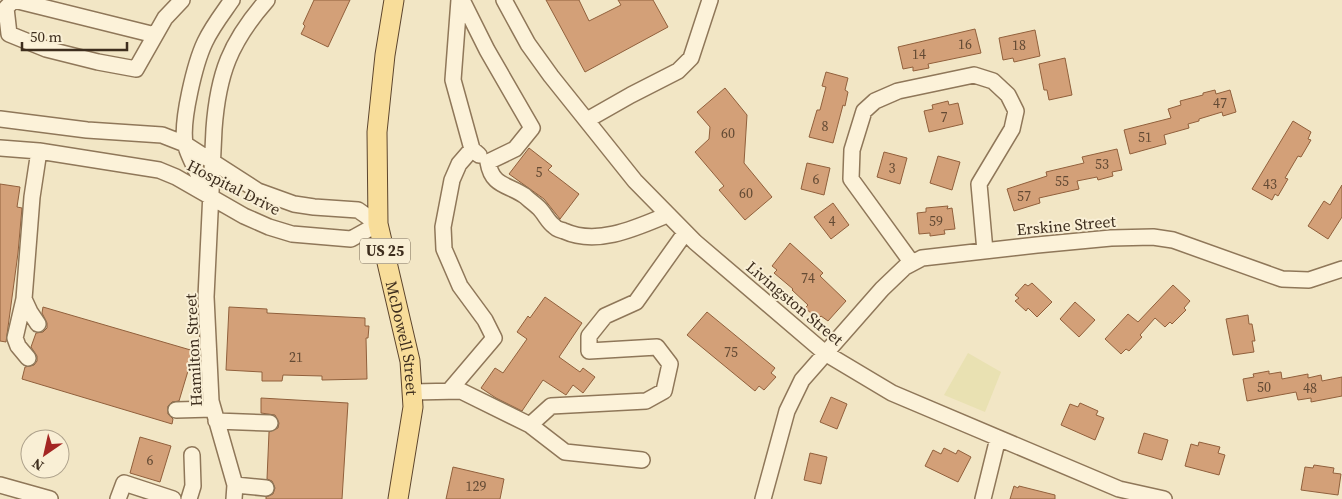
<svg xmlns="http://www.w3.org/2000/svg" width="1342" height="499" font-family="'Source Serif 4',serif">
<rect width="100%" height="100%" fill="#f2e6c5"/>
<path fill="#e9e1b2" d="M968,353L1001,372L985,412L944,395Z"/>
<path fill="#d3a078" stroke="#91603c" d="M314,0H350L328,47L301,34L305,26L303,24Z
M546,0H579L589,21L621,5L618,0H653L668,27L585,72Z
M975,29L981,53L928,64L929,68L913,71V67L903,69L898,47Z
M1035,30L1040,56L1014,62L1013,58L1003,60L999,38Z
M1065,58L1072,95L1049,100L1047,90H1044L1039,64Z
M826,72L848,78L845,90L848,92L845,106L843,105L833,143L809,137L817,110H820L826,87L822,86Z
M725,88L747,115L744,163L772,197L745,220L719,190L724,186L695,152L709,139L710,127L697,112Z
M1215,90L1216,94L1230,90L1236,112L1223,116L1222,112L1199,119V121L1188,124L1189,128L1164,135L1166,144L1130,154L1124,130L1171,118L1168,109L1181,105L1180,101L1203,95V93Z
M948,101L949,105L958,103L963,124L929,132L924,111L933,109L932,105Z
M1293,121L1311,132L1308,139L1311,140L1301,157L1298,156L1285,178L1288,179L1278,196L1275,194L1272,200L1252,189Z
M529,148L552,166L548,170L579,194L560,219L544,199L509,174Z
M1117,149L1122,170L1112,172L1113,176L1098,180L1097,177L1077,181L1079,189L1039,198L1040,203L1014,211L1007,189L1047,176L1046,172L1084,163L1082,157Z
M884,152L907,158L900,184L877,177Z
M938,156L960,162L952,190L930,183Z
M807,163L830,168L824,195L801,189Z
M0,184L20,187L17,207L22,208L18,253L6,342L0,341Z
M1342,185V217L1328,239L1308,226L1324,201L1330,205Z
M833,203L849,225L831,239L814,217Z
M948,206L947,209L952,208L955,229L944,230L945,234L930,236V233L919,234L917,213L926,212V208Z
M790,243L823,273L820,276L846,301L828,321L821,316L818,319L805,308L808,305L792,290L793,289L774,273L777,270L772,266Z
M1032,283L1052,302L1037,317L1028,308L1026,311L1015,301L1019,298L1015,295L1025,284L1028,286Z
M1173,285L1190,301L1184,308L1186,310L1172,324L1170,322L1165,327L1155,318L1140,335L1142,337L1129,351L1126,349L1121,354L1105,339L1128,314L1138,322Z
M545,297L582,323L559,357L580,372L583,368L595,377L583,393L573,385L566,395L543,380L522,411L496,398L481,388L495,368L503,373L527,339L517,332L528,316L530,318Z
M1075,302L1095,320L1079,337L1060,319Z
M43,307L194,351L179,401L172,402L168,406V414L173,419L172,424L22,379L25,367L34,365L37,361V356L31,347L36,333L43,332L47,328V323L42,313Z
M229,307L267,309V313L365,318V326H369L368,338H366L367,379L322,380V376L283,375L282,381H262V372L226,370Z
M707,312L775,368L771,373L776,377L764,390L759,386L755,391L687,335Z
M1248,315L1249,324H1252L1255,341H1252L1254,352L1233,355L1226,319Z
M1269,371V374L1281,372L1282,379L1308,374V378L1321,375L1322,381L1342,377V396L1311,402V398L1298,400L1296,392L1247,401L1243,379L1254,377L1253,374Z
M831,397L847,404L837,429L820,422Z
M261,398L348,403L342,499H266V497L273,494L275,488L272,481L267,479L269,432L278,428L279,423L275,415L261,413Z
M1080,403L1098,411L1096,415L1104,418L1095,440L1061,425L1070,404L1078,407Z
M1144,433L1168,440L1162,460L1138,453Z
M140,437L171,446L160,482L130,473Z
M1199,442L1220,447L1218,453L1225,455L1219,475L1185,466L1191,444L1198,446Z
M944,448L956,454L958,450L971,457L958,482L925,466L933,450L941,454Z
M810,453L827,457L821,484L804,480Z
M1314,465L1334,468L1333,473L1341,474L1338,495L1301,490L1305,467L1313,468Z
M453,467L504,479L500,499H446Z
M1014,486L1018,488L1019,486L1055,495V499H1010Z"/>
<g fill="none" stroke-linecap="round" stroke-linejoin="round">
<g stroke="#8f7759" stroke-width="18">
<path id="minor" d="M459,0L453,80L472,149L479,155
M462,0L487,50L532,128L515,149L488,162C492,187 508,184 525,196C529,200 535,204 539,208C545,214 548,222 554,226C556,229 561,230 564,231C597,246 636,228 667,215
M504,0L528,44L551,76L635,181L695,242L825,353L892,393L1119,489L1164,499
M155,35L14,0L6,8L9,34L46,49L98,62L136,69L165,18L182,0
M0,119L87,130L162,135L185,144L258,191L294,204L314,207L358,210L378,224L351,239L292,234L269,227L244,216L176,177L159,170L39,151L0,148
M587,120L631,95L678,71L691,58L710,0
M209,196C203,183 187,155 185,143C181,121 195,63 205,42C212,27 223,13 232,0
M912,263L851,179L852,150L864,111L875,101L898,91L974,75L993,81L1008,95L1016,111L1012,129L979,184L985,251
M24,299L15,338L18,346L28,358
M38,324L30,312L24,299L32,197L39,151
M449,391L494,338L485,320L460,286L444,249L443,227L452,180L459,164L472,149
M412,392L461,391L530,425L565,452L642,460
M176,410L213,409
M216,421L270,423
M530,425L551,406L646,401L664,391L670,364L657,347L589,351V336L605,316L636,302L685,233
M0,485L50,499
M235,485L266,488
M118,499L124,483L173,499
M189,499L193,486L192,455
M234,499L235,485L211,401L206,297L214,129C218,74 230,42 267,0
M763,499L787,411L802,380L882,289L905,267L922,258L1037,245L1111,238L1153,237L1173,240L1282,279L1309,280L1342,269
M983,499L998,438"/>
</g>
<g stroke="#5d452d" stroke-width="21">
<g id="major">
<path id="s1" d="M394,0L385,55L377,132L378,224L410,361L413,407L398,499"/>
</g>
</g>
<use href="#minor" stroke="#fcf2d9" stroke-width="15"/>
<use href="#major" stroke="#f8dd9a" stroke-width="19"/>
</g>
<g text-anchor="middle" stroke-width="4" stroke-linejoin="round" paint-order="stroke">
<g font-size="14" fill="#634a34">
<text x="965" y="49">16</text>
<text x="1019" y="50">18</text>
<text x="919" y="59">14</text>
<text x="1220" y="108">47</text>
<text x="944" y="122">7</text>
<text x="825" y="131">8</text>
<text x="728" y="138">60</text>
<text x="1145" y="142">51</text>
<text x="1102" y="169">53</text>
<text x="892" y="173">3</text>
<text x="539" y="177">5</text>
<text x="816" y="184">6</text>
<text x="1062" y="186">55</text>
<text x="1270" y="189">43</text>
<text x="746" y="198">60</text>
<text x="1024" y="201">57</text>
<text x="832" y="226">4</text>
<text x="936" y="226">59</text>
<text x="808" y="283">74</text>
<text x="731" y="357">75</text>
<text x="296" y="362">21</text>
<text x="1264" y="392">50</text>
<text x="1310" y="393">48</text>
<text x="150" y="465">6</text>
<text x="476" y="491">129</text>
</g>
<rect fill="#f9efd5" stroke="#766855" stroke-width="1" x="360" y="238.5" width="50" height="25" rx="4"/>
<g font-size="15" font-weight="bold" fill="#3e2e1e">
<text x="385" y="256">US 25</text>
</g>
<g font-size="16" fill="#3e2e1e" stroke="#f9efd5">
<text transform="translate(234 187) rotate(27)" y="6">Hospital Drive</text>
<text transform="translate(1066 225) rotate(-5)" y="6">Erskine Street</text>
<text transform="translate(795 303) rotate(40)" y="6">Livingston Street</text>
<text dy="6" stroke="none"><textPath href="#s1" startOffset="342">McDowell Street</textPath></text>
<text transform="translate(193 350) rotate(-93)" y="6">Hamilton Street</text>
</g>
</g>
<g transform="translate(45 454) rotate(214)"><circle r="24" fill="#f9efd5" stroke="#aea28c"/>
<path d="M0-4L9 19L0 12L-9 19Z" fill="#a42623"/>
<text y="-8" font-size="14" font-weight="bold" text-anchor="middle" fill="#3e2e1e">N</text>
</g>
<path d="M22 42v8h105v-8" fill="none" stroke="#3e2e1e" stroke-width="2.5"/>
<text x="30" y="42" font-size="15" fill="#3e2e1e" stroke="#f9efd5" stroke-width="4" paint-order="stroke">50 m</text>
</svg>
